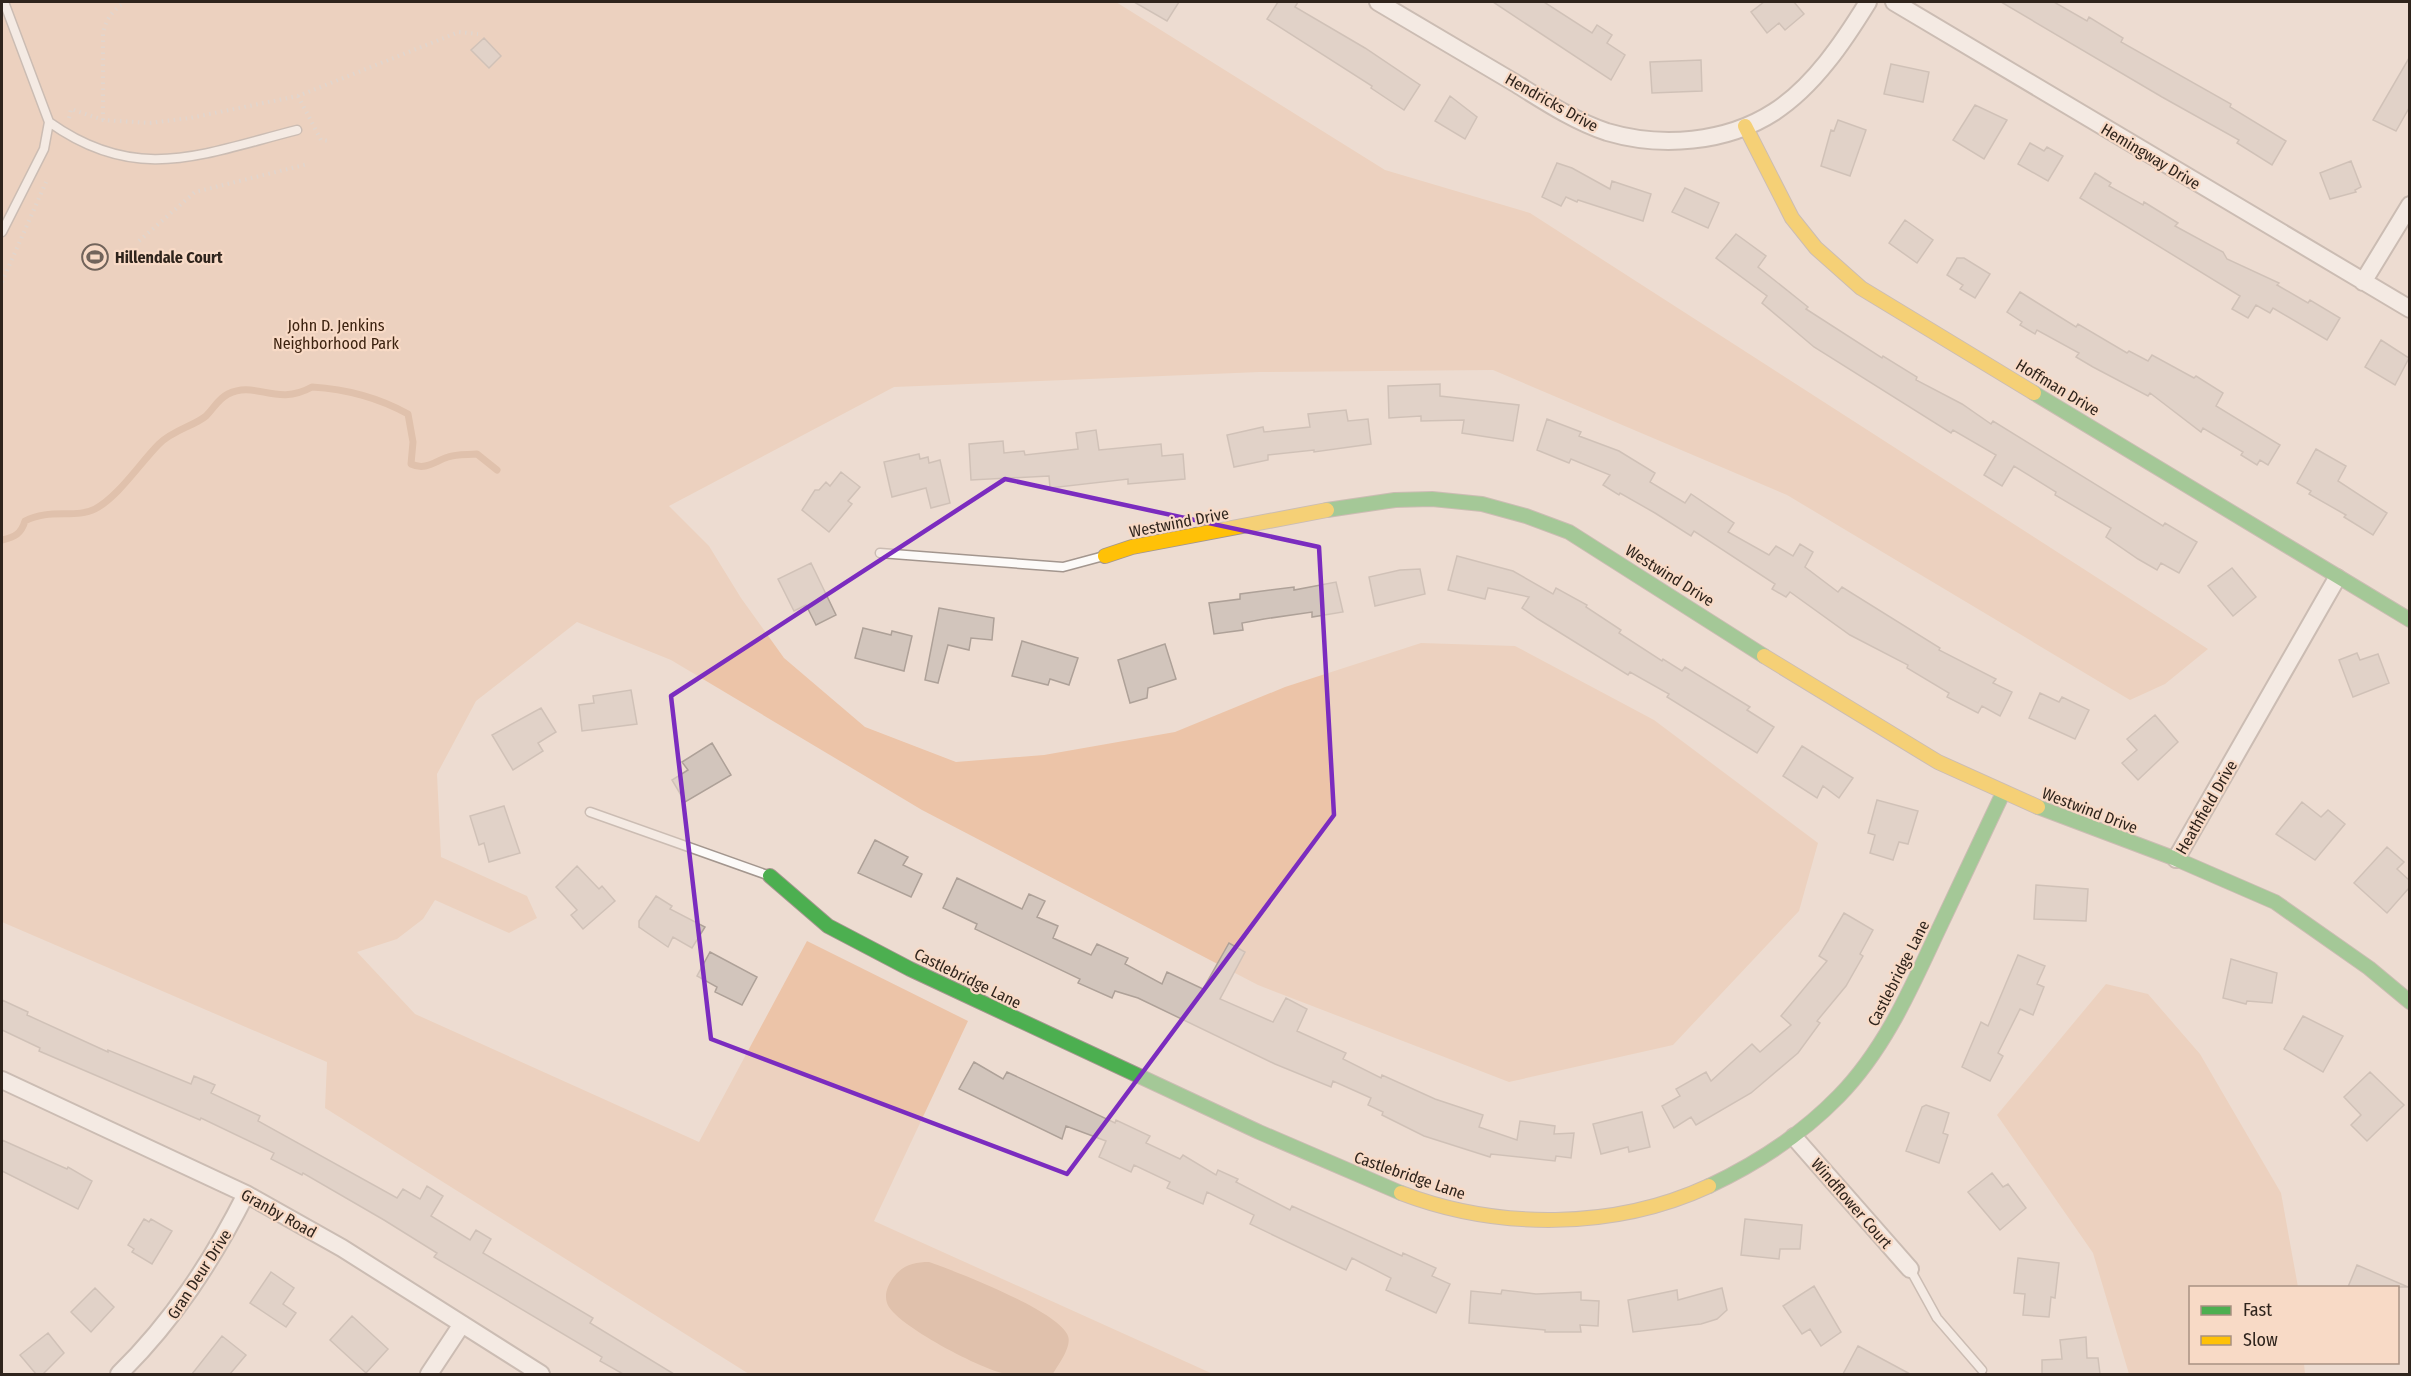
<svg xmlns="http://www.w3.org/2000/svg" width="2411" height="1376" font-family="'Fira Sans Condensed',sans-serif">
<rect width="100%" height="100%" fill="#eddcd1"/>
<path fill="#ecc4a8" d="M2,2H1116L1385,170L1530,213L2208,649L2165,684L2130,700L1787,495L1493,370L1260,372L894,387L669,506L709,546L741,598L784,658L865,727L956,762L1044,755L1175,732L1285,687L1421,643L1515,646L1654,720L1818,843L1799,911L1673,1045L1509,1082L1258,985L922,810L671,660L577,622L476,701L437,774L441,857L527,896L537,918L509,933L435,900L423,919L397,939L357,952L415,1014L699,1142L807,941L968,1021L874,1221L1213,1374H749L325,1108L327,1062L2,922Z
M2106,984L2148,994L2200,1054L2281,1193L2298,1287L2190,1288V1362L2304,1363L2305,1374H2129L2093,1253L1997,1115Z"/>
<path fill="#d0a07f" d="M929,1262C955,1271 1059,1311 1068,1336C1072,1347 1058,1365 1053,1374C1038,1375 1022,1376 1007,1374C986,1372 893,1324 887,1303C884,1294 888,1285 893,1278C902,1265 915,1262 929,1262Z"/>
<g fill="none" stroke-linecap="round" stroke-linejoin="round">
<path stroke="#d0a07f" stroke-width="7" d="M2,540C15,537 21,534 25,521C49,508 76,519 95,509C119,496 140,463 159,444C173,430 194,426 206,416C214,408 218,399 228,394C256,380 276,407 312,387C345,389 379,398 408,414L413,442L411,464C426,471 435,461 448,457C457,454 468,455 477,454L497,470"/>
</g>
<path fill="#d2c5bc" stroke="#aea198" stroke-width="1.5" d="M1134,2H1179L1167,21Z
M1278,2H1298L1295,7L1365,48L1420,85L1404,110L1371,88L1372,86L1267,19Z
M1493,2H1544L1592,33L1597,25L1612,35L1607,43L1625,55L1611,80Z
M1764,2H1794L1804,14L1785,30L1779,23L1767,33L1751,12Z
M2001,2H2054L2087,21L2089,17L2123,38L2121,42L2231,104L2230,107L2286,141L2272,165L2237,143L2239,140L2162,97Z
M484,38L501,56L489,68L471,50Z
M2409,58V108L2396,131L2373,120Z
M1701,60L1702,91L1652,93L1650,62Z
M1891,64L1929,72L1923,102L1884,94Z
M1450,96L1477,117L1465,139L1435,121Z
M1975,105L2007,120L1984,159L1953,140Z
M1838,120L1866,130L1850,176L1821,166L1831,130L1834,131Z
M2030,143L2044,151L2047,147L2063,156L2048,181L2018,164Z
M2351,161L2361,187L2355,190L2356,192L2330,199L2320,173Z
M1557,163L1572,168L1610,189L1612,181L1651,194L1643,221L1578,200L1577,202L1566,197L1561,206L1542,197Z
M2095,173L2111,183L2109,186L2143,205L2144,202L2178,223L2175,226L2223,252L2227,259L2279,283L2277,285L2308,303L2310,300L2340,318L2327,340L2273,308L2270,313L2256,305L2248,318L2232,309L2240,296L2080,198Z
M1685,188L1719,203L1708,228L1672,212Z
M1905,220L1933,240L1917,263L1889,243Z
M1736,234L1766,256L1758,267L1808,307L1806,309L1882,358L1883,356L1917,377L1916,380L1962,404L1991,424L1993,421L2163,526L2165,523L2197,542L2179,573L2161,563L2157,570L2138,559L2106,537L2111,528L2055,495L2056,492L2014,466L2002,486L1984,475L1996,455L1953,430L1951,433L1814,347L1762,303L1767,296L1716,258Z
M1957,258H1964L1990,274L1975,298L1960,289L1963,285L1947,275Z
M2020,292L2076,327L2078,324L2127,353L2129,351L2148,361L2152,355L2194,378L2196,376L2223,393L2216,406L2280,445L2268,465L2260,460L2257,465L2241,455L2243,452L2203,428L2201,432L2150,393L2148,396L2093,367L2076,357L2079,353L2037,330L2035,334L2020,325L2022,322L2007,312Z
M2381,340L2409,358L2395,385L2365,367Z
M1440,384V396L1519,405L1513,441L1462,433L1464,420L1421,421V416L1389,418L1388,386Z
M1346,410L1348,421L1368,419L1371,444L1314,452V450L1268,455V460L1234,467L1227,435L1263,427L1264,432L1310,427L1308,414Z
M1547,419L1581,432L1579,436L1619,451L1655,473L1650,482L1685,503L1691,494L1734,523L1728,532L1769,555L1776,546L1793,556L1800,544L1813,552L1805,567L1838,592L1842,587L1940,648L1939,650L1996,679L1993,683L2012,692L2000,716L1982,706L1978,713L1947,697L1949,693L1907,668L1908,665L1850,635L1790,592L1786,597L1772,589L1775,584L1694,531L1691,536L1655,513L1620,493L1619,495L1603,485L1610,475L1571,459L1569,463L1537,450Z
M1096,430L1099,450L1161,444L1162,456L1183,454L1185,479L1128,484V479L1050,488L1049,476L971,480L969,444L1003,441L1004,453L1024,451L1025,455L1078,449L1076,433Z
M2316,449L2346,466L2338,481L2387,513L2373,535L2344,517L2346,515L2309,494L2311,491L2297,483Z
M919,454L920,459L928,457L929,463L940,460L950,503L931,508L926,488L892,497L884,462Z
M841,472L860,487L848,501L852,504L829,532L802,510L815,490H819L826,482L830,486Z
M1457,556L1513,571L1553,594L1556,588L1587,605L1586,607L1621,630L1619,633L1662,661L1663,659L1682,671L1685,667L1750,707L1747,710L1774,727L1757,753L1667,697L1669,694L1630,672L1628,675L1538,619L1522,608L1529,597L1488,588L1485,599L1448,590Z
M811,563L836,615L816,625L806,605L794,611L778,579Z
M2232,568L2256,597L2233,616L2208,586Z
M1420,569L1425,594L1375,606L1369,577L1400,570Z
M1336,582L1343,612L1312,617V612L1264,619L1242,623L1243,630L1214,634L1209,603L1240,599V594L1294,587V590Z
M939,608L994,618L992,640L971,638L969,650L948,645L938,683L925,680Z
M863,628L891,635L892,631L912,636L904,671L855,658Z
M1022,641L1078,658L1069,685L1050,679L1048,685L1012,676Z
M1165,644L1176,679L1148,688L1147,698L1130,703L1118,660Z
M2357,653L2360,660L2378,654L2389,683L2353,697L2339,660Z
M631,690L637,724L582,731L579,705L594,703L593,696Z
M2040,693L2059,702L2062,697L2089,710L2075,739L2029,718Z
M541,708L556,732L538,743L543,751L513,770L492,735Z
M2155,715L2178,742L2138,780L2122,763L2137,750L2127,739Z
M712,743L731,775L685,802L672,780L688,770L682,762Z
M1802,746L1853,778L1839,798L1823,786L1817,798L1783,776Z
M1877,800L1918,811L1908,844L1899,842L1893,860L1870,853L1875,835L1868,833Z
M2302,802L2321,817L2328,810L2345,824L2315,860L2276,834Z
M504,806L520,853L489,862L484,843L479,845L470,816Z
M875,840L908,857L903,865L922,874L911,897L858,873Z
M2387,847L2404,862L2397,869L2409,880V888L2387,913L2354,883Z
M577,866L599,889L602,886L615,901L583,929L571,915L577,910L556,887Z
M957,878L1022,909L1029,894L1045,901L1037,917L1058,926L1053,938L1091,955L1097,944L1128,958L1125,964L1162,984L1167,972L1203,989L1229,943L1245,952L1220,999L1273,1022L1286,998L1307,1009L1297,1031L1346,1053L1343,1059L1381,1078L1382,1075L1435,1099L1483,1115L1479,1127L1517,1140L1520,1121L1555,1126L1554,1134L1574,1133L1571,1158L1556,1156L1555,1161L1491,1154L1490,1157L1424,1136L1382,1115L1383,1112L1368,1105L1371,1098L1333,1081L1331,1087L1275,1064L1138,998L1115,991L1112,998L1078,983L1080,979L975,929L977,924L943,908Z
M2036,885L2088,889L2086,921L2034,919Z
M656,896L672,906L670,909L705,927L692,948L673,937L668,947L639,927V921Z
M1844,913L1873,930L1860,954L1863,956L1846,986L1817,1021L1820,1023L1798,1053L1751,1093L1696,1125L1691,1117L1674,1128L1662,1106L1680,1096L1676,1089L1706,1072L1711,1081L1752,1044L1760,1052L1791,1025L1781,1016L1827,961L1819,956Z
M710,952L757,977L742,1005L715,992L717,987L697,976Z
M2018,955L2045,966L2037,984L2044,987L2033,1015L2020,1009L1998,1053L2003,1056L1990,1081L1962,1067L1981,1022L1988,1026Z
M2231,959L2277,973L2272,1003L2247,1001L2246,1004L2223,998Z
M2,1000L28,1012L27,1015L108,1052V1050L191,1084L194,1076L215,1085L211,1093L260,1116L258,1121L397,1198L403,1189L420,1199L427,1186L443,1196L431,1216L470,1240L476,1230L491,1239L483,1253L593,1318L590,1323L674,1374H623L600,1361L602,1357L434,1257L437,1253L384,1220L303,1173L302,1175L271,1159L274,1153L201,1118L200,1120L39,1051L40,1048L2,1030Z
M2303,1016L2343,1036L2323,1072L2284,1049Z
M974,1062L1003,1079L1007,1072L1115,1123L1116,1120L1150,1136L1146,1143L1180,1159L1183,1155L1216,1175L1218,1170L1238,1179L1236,1182L1290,1210L1292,1206L1402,1256L1403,1253L1436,1268L1432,1276L1450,1284L1436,1313L1386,1290L1391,1278L1352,1258L1346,1270L1250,1224L1254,1215L1207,1192L1203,1204L1167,1188L1170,1182L1134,1165L1131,1172L1099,1157L1106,1141L1066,1126L1062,1139L959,1089Z
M2370,1072L2404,1105L2367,1141L2351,1125L2361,1115L2344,1097Z
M1926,1105L1949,1113L1943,1133L1948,1135L1939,1163L1906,1151L1922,1107Z
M1642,1112L1650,1147L1629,1152L1628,1147L1601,1154L1593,1124Z
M2,1140L67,1169L68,1167L92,1181L78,1209L2,1171Z
M1992,1173L2003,1187L2008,1184L2026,1208L2000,1230L1968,1192Z
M144,1219L149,1222L151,1219L172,1231L152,1264L132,1252L134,1249L128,1245Z
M1745,1219L1802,1225L1800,1249H1780L1779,1259L1741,1255Z
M2018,1258L2059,1263L2055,1298L2051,1297L2049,1317L2023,1315L2025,1294L2014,1293Z
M2357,1265L2408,1287H2348Z
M271,1272L294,1288L283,1304L296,1313L286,1327L250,1303Z
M1814,1286L1841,1332L1821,1346L1810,1329L1802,1334L1783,1306Z
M95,1288L114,1307L91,1332L71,1312Z
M1722,1288L1727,1310L1717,1319L1701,1324L1633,1332L1628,1300L1677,1290L1678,1300Z
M1502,1290L1536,1294L1581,1292V1300L1599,1301L1598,1326L1580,1325L1581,1332H1545V1330L1469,1323L1471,1291L1501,1294Z
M352,1316L388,1349L366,1373L330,1340Z
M48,1333L64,1353L43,1374H36L20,1355Z
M222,1336L246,1355L230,1374H192Z
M2086,1337L2087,1358H2098L2100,1374H2042V1360L2062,1359L2060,1340Z
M1858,1346L1910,1374H1843Z"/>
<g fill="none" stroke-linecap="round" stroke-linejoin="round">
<g stroke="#a3968e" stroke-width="11">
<path id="lane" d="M49,122C137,185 202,154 297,130
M2,232L44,149L49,122L4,2
M880,553L1063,567L1104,556
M590,812L770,876
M1910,1269L1937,1318L1982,1370"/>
</g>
<g stroke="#a3968e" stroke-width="20">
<path id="street" d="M1378,2C1423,29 1469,56 1515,83C1544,101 1574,121 1607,132C1661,148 1726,143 1774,112C1814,86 1844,41 1868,2
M1894,2L2410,309
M2363,282L2410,205
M2176,859L2337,578
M2,1080L246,1194L342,1248L541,1374
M1794,1137L1910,1269
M119,1374C173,1321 212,1261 246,1194
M429,1374L462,1324"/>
</g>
<g stroke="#a3968e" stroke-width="16">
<path id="fast" d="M2034,393L2410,620
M1327,510L1395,500L1432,499L1482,504L1526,516L1569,532L1764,656
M2038,807L2176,859L2275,902L2369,968L2410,1002
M770,876L828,926L910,969L1259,1132L1401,1193
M1709,1186C1758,1163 1801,1135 1839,1096C1883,1051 1909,993 1935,937C1958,889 1980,841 2003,793"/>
</g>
<g stroke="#a3968e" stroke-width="16">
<path id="slow" d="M1745,126L1792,218L1816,248L1861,288L2034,393
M1105,556L1132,547L1327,510
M1764,656L1938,762L2038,807
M1401,1193C1498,1230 1614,1230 1709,1186"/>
</g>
<path stroke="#d2cdc9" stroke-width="4" stroke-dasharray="1.5 4.5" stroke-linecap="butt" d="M298,96L321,140L331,141
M69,118L71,109L103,120L150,123L190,118L298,96L459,32L478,34
M103,120V33C106,19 113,10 125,2
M139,241L195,192L308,164
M2,282L46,182"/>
<use href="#lane" stroke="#fcfaf8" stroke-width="8"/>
<use href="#street" stroke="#fcfaf8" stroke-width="16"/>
<use href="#fast" stroke="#4caf50" stroke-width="14"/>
<use href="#slow" stroke="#ffc107" stroke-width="14"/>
</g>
<path d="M0 0H2411V1376H0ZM1005,479L1319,547L1334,815L1067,1174L711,1039L671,696Z" fill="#eddcd1" fill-opacity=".55" fill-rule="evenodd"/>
<path fill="none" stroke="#7b2cbf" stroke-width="4.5" stroke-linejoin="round" d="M1005,479L1319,547L1334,815L1067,1174L711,1039L671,696Z"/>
<defs>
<g id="stadium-ring" transform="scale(1.35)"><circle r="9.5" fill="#f8dac6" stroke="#72645b" stroke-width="1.5"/><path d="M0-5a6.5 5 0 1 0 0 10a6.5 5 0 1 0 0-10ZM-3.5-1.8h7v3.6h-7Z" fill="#72645b"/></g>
</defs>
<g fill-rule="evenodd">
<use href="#stadium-ring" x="95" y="257"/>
</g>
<g text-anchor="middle" stroke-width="4.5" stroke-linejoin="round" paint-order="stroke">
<g font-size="16" fill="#2f241c" stroke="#f8dac6">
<text transform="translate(1552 102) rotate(29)" y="6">Hendricks Drive</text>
<text transform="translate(2151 156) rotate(31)" y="6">Hemingway Drive</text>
<text transform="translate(2058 387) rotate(31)" y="6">Hoffman Drive</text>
<text transform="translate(1179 522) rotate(-11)" y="6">Westwind Drive</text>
<text transform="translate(1670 575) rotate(32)" y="6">Westwind Drive</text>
<text transform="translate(2206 807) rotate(-60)" y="6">Heathfield Drive</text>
<text transform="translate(2090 810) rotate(21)" y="6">Westwind Drive</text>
<text transform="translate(1898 973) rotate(-63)" y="6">Castlebridge Lane</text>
<text transform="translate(968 978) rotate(26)" y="6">Castlebridge Lane</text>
<text transform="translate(1410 1175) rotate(19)" y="6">Castlebridge Lane</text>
<text transform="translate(1852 1203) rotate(49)" y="6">Windflower Court</text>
<text transform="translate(279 1213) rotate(29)" y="6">Granby Road</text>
<text transform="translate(199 1274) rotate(-57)" y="6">Gran Deur Drive</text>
</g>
<g font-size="16" font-weight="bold" fill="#2f241c" stroke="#f8dac6" text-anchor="start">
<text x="115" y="263">Hillendale Court</text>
</g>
<g font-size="16" fill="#3d2310" stroke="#f8dac6">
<text x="336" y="331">John D. Jenkins<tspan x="336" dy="18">Neighborhood Park</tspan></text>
</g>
</g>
<rect width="2411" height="1376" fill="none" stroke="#2f241c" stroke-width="6"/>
<rect x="2189" y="1286" width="210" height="78" fill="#f8dac6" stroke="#a89182" stroke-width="1.5"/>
<rect x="2201" y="1306" width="30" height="9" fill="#4caf50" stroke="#a89182" stroke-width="1.5"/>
<text x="2243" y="1316" font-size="18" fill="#2f241c">Fast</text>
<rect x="2201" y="1336" width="30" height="9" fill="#ffc107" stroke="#a89182" stroke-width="1.5"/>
<text x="2243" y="1346" font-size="18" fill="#2f241c">Slow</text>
</svg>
